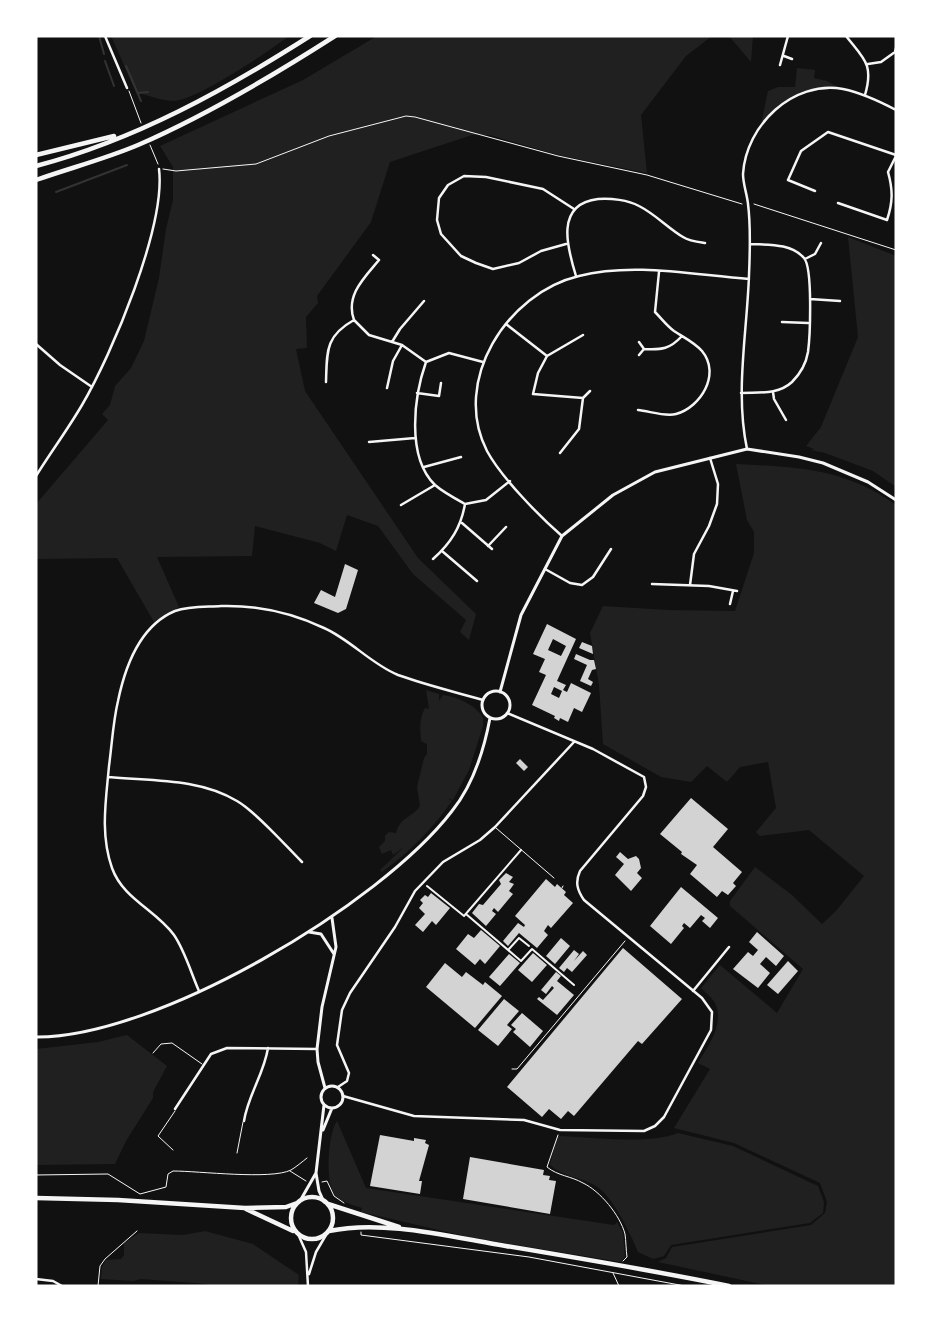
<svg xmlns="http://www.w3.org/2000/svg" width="932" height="1322" font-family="Spectral,serif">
<rect width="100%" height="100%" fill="#111"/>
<path fill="#202020" d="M111,36H289C268,52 197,100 174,101C163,101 147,95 136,92Z
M377,36H712L686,56L641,115L647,173L558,155L490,135H472L390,162L371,222L317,296L318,303L306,317L307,348L296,349L305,391L418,558L476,614L469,640L460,632L466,620L413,574L378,526L347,515L336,551L320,543L255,526L252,556L157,557L179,607L154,622L117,558L36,559V504L108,420L102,414L110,405L115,386L131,368L144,341L159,278L166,229L173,200V167L160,146L303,80Z
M729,36H753L751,62Z
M797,68L815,70L814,78L827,81L839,88C795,92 794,95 761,124L768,91L778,87H795Z
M848,237L896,256V487L873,471L825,453L811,450L814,449L806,446L821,427L858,337Z
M736,464C797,467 844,468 896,505V1286H770L658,1262L666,1258L672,1247L811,1225L825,1213L827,1202L820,1183L734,1143L674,1128L710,1069L698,1063C708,1046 725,1024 715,1003C712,998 705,992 701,988L720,965L777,1013L803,969L730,906V901L755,867L792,895L822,924L836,911L864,876L809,830L760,836L756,832L776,808L768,762L740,767L727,782L707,766L691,782L661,777L603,744L599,685L590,633L603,606L668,610L735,611L754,553V532L747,520Z
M426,690L439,694V701L443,695C458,697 476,705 483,718V726L469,770L453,800L448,798L452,801C433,828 410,852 382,872L380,870L404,847L393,855L391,850L382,854L379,847L385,841V836L389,832L396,833C400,817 412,818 420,806L417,787L424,758L427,754V744L421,741C420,729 419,719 425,708L429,709Z
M127,1035L167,1066L153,1092V1098L126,1141L115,1164L36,1165V1049L98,1042Z
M337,1121L366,1188L614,1225L617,1222L623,1233L625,1257L621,1262L469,1237L361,1212L362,1208C352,1205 341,1202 334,1194C325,1180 328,1134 337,1121Z
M678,1133L733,1146L818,1186L824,1202L823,1213L810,1223L671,1245L664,1256L653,1259L638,1252C631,1235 612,1195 596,1186C581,1177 563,1177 550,1165L557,1136C590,1137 648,1145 678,1133Z
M205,1231L253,1244L299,1275L298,1286H207V1284L141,1279L133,1281L101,1279L102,1267L106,1260L121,1259L124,1255V1243L139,1233L183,1235Z"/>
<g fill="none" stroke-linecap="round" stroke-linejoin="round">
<path stroke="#333" stroke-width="2" d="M99,36L104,54
M105,61L114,86
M126,66L141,101
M138,93L148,92
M56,192L127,165"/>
</g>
<path fill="#d3d3d3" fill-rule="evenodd" d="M345,564L358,570L346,609L338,613L314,603L321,590L335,597Z
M547,624L576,639L557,681L566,685L563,690L567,692L571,683L591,693L582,712L574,708L568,722L560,718L559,721L554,718L555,716L532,705L546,675L539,672L545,659L533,654ZM553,639L566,646L561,656L548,650ZM554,687L562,691L559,698L551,694Z
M582,642L592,646L593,654L579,648Z
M576,654L590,660H594L596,669L592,670L588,679L593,682L591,686L580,681L587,665L574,659Z
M520,759L528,767L524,771L516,763Z
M691,798L728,829L713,847L742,872L733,883L736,886L728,895L722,891L717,897L690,874L697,865L681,854L682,852L660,834Z
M620,852L628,859L636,856L639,859L641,868L637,873L642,878L631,891L615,875L624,864L616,857Z
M506,873L513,877L509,882L514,884L509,891L513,894L498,912L494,908L492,911L496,914L486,926L472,913L479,904L483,905L501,884L499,880Z
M546,879L555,887L557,884L566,892L564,895L573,903L551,928L548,925L544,931L548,935L537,948L519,933L508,946L503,941L518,923L524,927L525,925L515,916Z
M681,887L718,918L710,928L702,921L705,918L701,915L690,928L684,923L682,926L684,928L671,944L650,926Z
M431,893L450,908L436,925L432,921L423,932L415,925L425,914L419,908L423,903L420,900L425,895L428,897Z
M481,930L500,946L485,964L480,959L475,965L456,949L468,934L474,938Z
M757,932L784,956L776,966L766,957L760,964L770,973L758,988L733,969L748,952L753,956L758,950L749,942Z
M561,938L570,946L555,964L546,956Z
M623,948L682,999L642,1044L638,1041L574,1116L568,1111L561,1119L549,1109L542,1117L507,1087Z
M574,950L579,954L574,961L583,951L587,955L572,972L567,968L564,972L559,968Z
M533,953L547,965L532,982L518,970Z
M509,954L520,963L500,986L489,977Z
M788,961L798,971L778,994L767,985Z
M445,963L462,977L466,972L483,985L485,982L502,996L475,1028L426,987Z
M556,972L561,976L557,981L574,995L557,1015L537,999L539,997L543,1000L554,988L552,986L546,994L541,990Z
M504,999L519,1011L507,1025L512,1029L498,1046L478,1030Z
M522,1013L543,1031L530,1047L513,1032L516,1029L511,1025Z
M380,1135L414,1141V1138L426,1140L425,1143L429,1145L419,1181H422L420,1194L370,1186Z
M470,1157L544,1170L543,1175L550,1176L549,1180L556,1181L550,1214L463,1199Z"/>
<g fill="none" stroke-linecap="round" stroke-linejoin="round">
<path stroke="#f5f5f5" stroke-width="1" d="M129,91L141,123
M150,145L158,164
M163,169L176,171L256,164L329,136L406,116L415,117L558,156L647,175L742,204
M754,204L896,250
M562,888L563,886
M512,1069H517L625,941
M558,1135L547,1167C558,1176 571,1176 583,1183C600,1191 620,1215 625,1234C626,1241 626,1250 627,1257L623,1261
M290,1171L306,1181
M36,1175L108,1174L140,1194L166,1187L168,1174L173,1171C199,1171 271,1180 291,1170C296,1167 302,1162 307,1158
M322,1182L327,1181L334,1196L344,1203
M361,1232V1235L529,1257L685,1286
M613,1273L619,1286
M98,1286L100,1266L105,1259L137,1231"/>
<path stroke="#f5f5f5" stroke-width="1" d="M496,828L554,878
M153,1053L161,1044L172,1043L202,1064
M173,1150L158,1136L175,1111
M237,1153L243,1122"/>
<path stroke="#f5f5f5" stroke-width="2" d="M427,886L464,916L521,850
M466,914L521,961L532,949L574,985
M509,949L519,938L529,946"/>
<path stroke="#f5f5f5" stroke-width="2.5" d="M105,36L127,88
M846,36C864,59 874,64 865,95
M784,56L792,59
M868,64L881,62L895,52L896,48
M780,65L788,36
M815,191L788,180L801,151L828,132L896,155
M838,203L887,220C893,202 893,190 888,172L896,156
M566,244L541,251L519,263L493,269L476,263L461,256L441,234L437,220L439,198L448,185L464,176L486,177L543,189L574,209
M805,259L815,254L821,243
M576,276C567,247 555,204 598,199C611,198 628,200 639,206C655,214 668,228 683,237C689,241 698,242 705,243
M810,299L840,301
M354,320C345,295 365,277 379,260L373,255
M782,322L808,323
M506,324L547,356L538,373L533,394L583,398L579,429L560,453
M392,342L400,329L424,301
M36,344L60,365L92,387
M644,349C662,350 670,349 682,336
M639,355L644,349L639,342
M547,356L583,335
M483,362L449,353L426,362C414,396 406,457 435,485C443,492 456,499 465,504L486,500L510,481
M326,382C327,352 325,336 354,320L369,335L402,345L426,362
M387,388L393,361L402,345
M773,392L774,399L786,420
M417,393L439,396L441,383
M741,393C759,392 778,395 792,382C800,374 806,364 808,352C810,337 813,268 804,258C791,243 768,245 750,244
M583,398L590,391
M638,410C649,411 665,417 676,414C701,407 721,374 702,351C694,342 683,337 674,331C667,326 661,318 655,312L659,272
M369,442L415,438
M747,449C735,392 747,333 749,275C750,252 751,227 748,204C747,194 743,184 743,174C746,125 793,80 843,89C862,93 879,101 896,110
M424,467L461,457
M36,476C51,452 68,429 82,405C112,354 166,226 159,169
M401,505L435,485
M462,523L492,549
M562,536C539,516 501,477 487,451C451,381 507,293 579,276C633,262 694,275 749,279
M488,546L506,527
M442,551L477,581
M433,559C451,543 461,527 465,504
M545,569L570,583L582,585L593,577L611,549
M652,584L709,586L737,591
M690,585L694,554L709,526L717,504L718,484L710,458
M730,604L733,591
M109,777C151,781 199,778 237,801C256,812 285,845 302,862
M199,991C191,973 185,951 174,935C156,910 123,899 112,868C100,834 106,800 109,766C112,744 113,722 118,701C125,667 139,626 175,611C189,606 206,607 221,606C258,605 290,612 324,628C351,640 371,664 398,675C426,685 455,692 483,700
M693,991L729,947
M338,1087L347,1081L349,1073L337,1045L342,1010L350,993L395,927L415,891L443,862L480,840L495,827L574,742
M343,1096L414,1116L524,1120L560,1130L644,1131L655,1126L664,1117L711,1030L712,1012L702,998L584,900C577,890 575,882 580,871L643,796L646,787L644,777L593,749L507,713
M175,1109L211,1054L227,1048L317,1049
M244,1121C248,1095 264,1074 268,1048
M298,1234L306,1252L308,1286
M309,1274L316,1252L326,1235
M36,1279L53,1281L62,1286"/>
<path stroke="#f5f5f5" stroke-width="3" d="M482 705a14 14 0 1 1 28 0a14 14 0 1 1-28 0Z
M500,692L521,615L562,536L613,495L655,472L747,449L799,457L823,463L868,482L896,500
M309,932L321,934L334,954
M36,1037C156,1038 380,905 452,811C473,785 484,750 490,718
M321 1097a11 11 0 1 1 22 0a11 11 0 1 1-22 0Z
M325,1088L318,1062L317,1049L322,1007L336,947L332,918
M324,1105L316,1173L319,1191L324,1202
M323,1130L332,1108
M300,1201L316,1173"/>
<path stroke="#f5f5f5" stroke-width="4.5" d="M36,155L114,136
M36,166C135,140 225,90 310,36
M36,180C70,168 105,159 138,145C207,115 271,77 335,36
M291 1218a21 21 0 1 1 42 0a21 21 0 1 1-42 0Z
M36,1198L118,1200L245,1208L286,1207L297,1203
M328,1204L399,1227
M246,1209L293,1231
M329,1231C380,1220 443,1235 494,1244C572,1257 651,1270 729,1286"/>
</g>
<rect width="932" height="1322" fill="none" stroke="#ffffff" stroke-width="75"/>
</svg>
